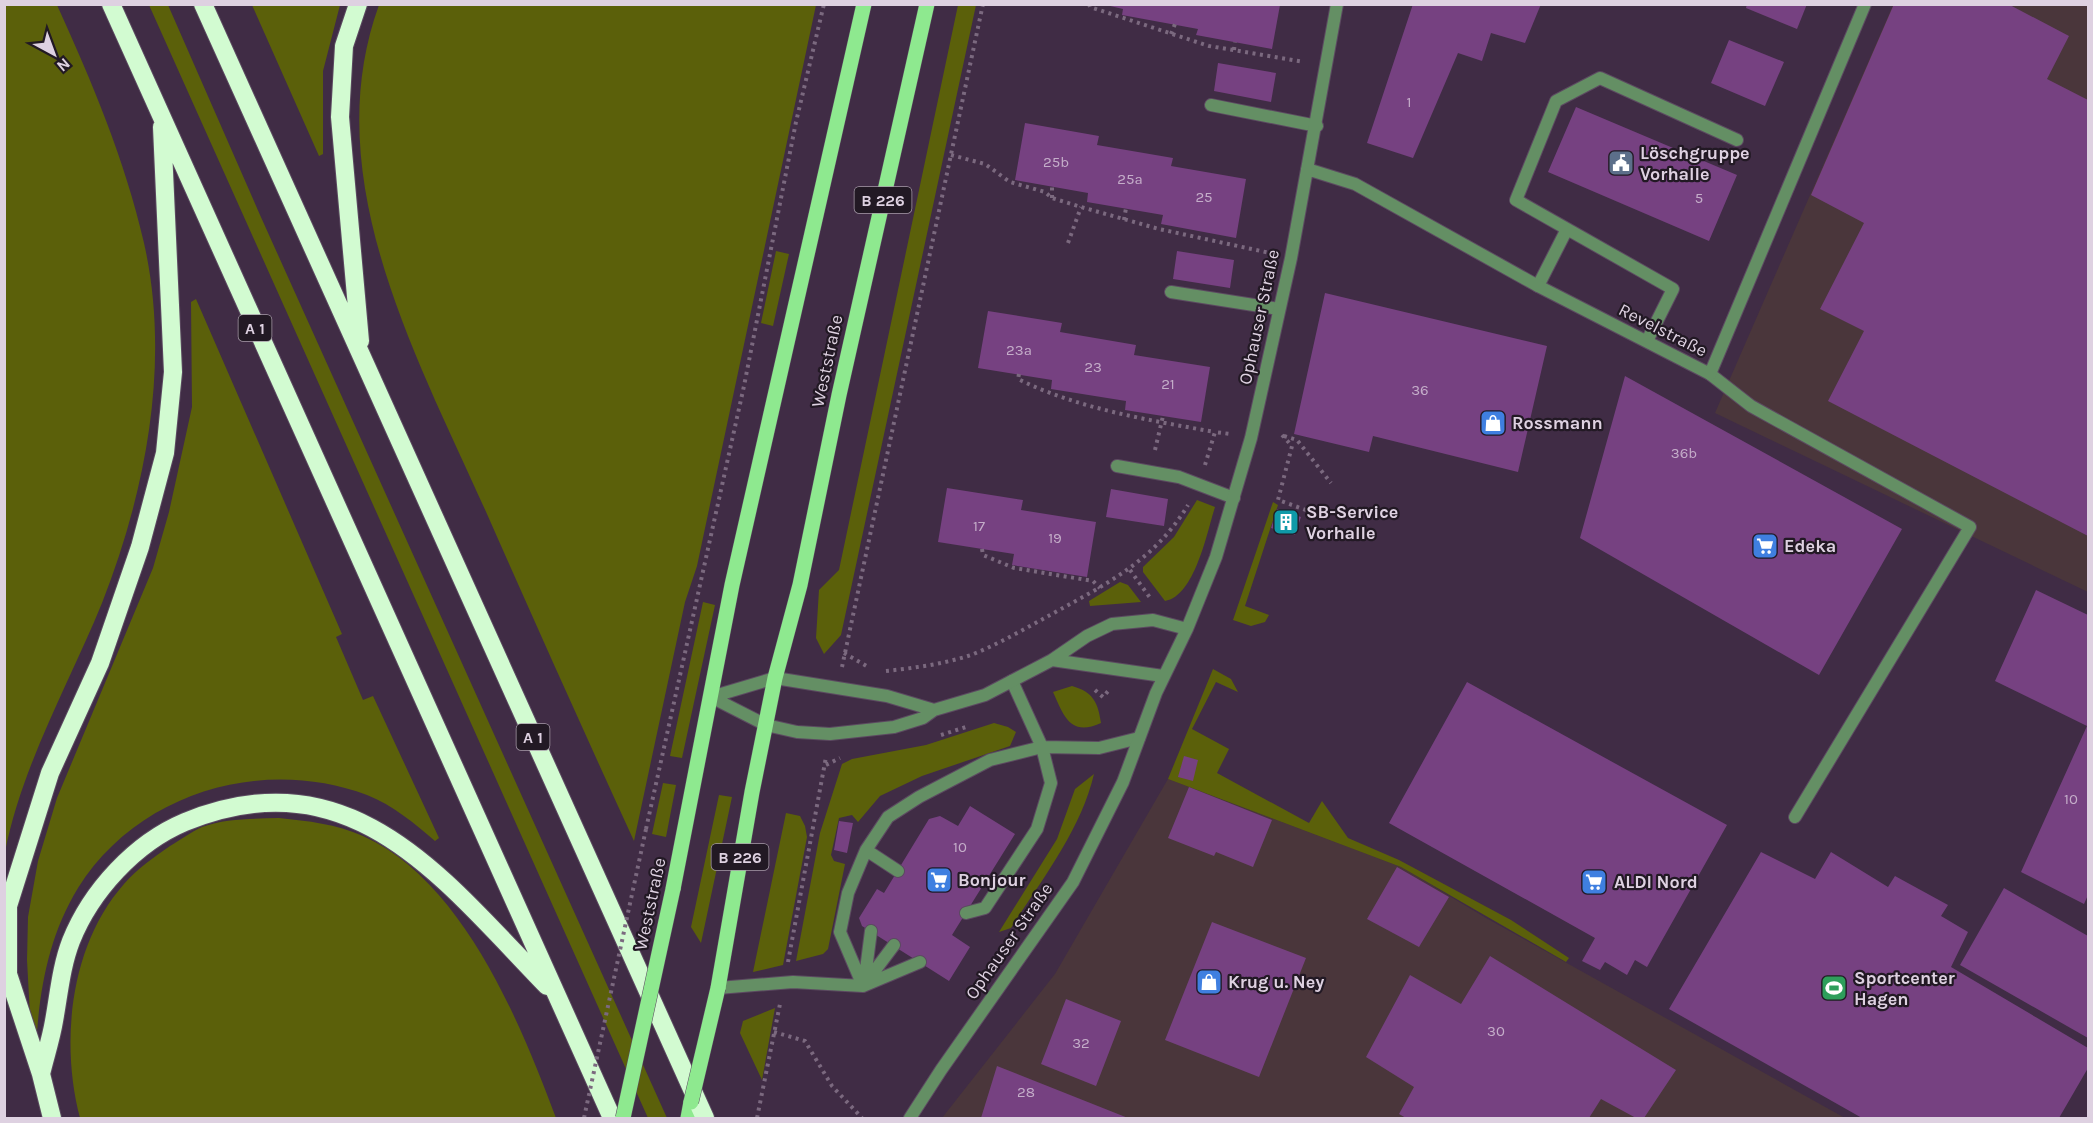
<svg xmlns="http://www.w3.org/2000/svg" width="2093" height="1123" font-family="Karla,sans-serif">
<rect width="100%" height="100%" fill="#402c45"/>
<path fill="#4a363b" d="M1893,5H2088V592L1715,413Z
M1168,779L1401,867L1486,918L1845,1118H942L1055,974Z"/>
<path fill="#5b600a" d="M4,5H57C92,82 125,160 144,243C171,362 146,491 102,603C69,684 22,765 5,852Z
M149,5H168L260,215L667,1118H648Z
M252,5H340L323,71V154L319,156Z
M379,5H816L697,566L685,602L634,841C584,732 535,623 487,514C418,359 316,178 379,5Z
M958,5H976L841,635L824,654L816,638L819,590L839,570Z
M776,251L789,254L773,326L761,323Z
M196,299L342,634L336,637L363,700L373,696L439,838L435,841C415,824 393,805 367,795C263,756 138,792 78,888C51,932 41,981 37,1032L31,1033L27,960L28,917L38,861L57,798L153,568L169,512L192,407L191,302Z
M1197,500L1215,507C1207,532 1195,596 1165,601L1143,572V567L1174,537Z
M1273,502L1278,505L1245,606L1269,615L1265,622L1251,626L1233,620Z
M1120,582L1128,585L1141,602L1090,606L1089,601Z
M703,602L715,605L682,758L670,756Z
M1213,669L1231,679L1238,692L1216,682L1192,729L1229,749L1217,773L1309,823L1322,801L1348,838L1399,860L1511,920L1569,958L1566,962L1401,867L1168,779Z
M1072,686C1093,692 1098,702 1101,723C1070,737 1064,716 1053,692Z
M994,723L1008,727L1016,732L1010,746L922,776L880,796L858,822L852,815L839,818L831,855L834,861L845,864L828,949L823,954L796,961L820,833L842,764L852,759L926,745Z
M1094,774C1081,830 1042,879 1011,928L999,932L1057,839L1075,789Z
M663,783L676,785L666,837L652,834Z
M719,795L732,797L701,943L691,927Z
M786,813L800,816L805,826L807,837L783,965L753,972Z
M279,818C308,821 336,824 363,836C463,881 520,1022 556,1118H80C60,1042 70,945 124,884C137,869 154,857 170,846C180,840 191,832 202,827C226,818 253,819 279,818Z
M775,1008L762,1080L740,1033L743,1021Z"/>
<path fill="#764181" d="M1413,4H1541L1525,43L1491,33L1482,61L1458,53L1413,158L1367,143Z
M1747,4H1807L1797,29L1746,8Z
M1894,4H2008L2069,36L2047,79L2088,100V536L1828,401L1864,331L1820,309L1864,223L1811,195Z
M1106,5H1280L1272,49L1196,35L1198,29L1122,15L1123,9Z
M1729,40L1784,62L1765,106L1711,83Z
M1218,63L1276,73L1271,102L1214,91Z
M1576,107L1737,175L1709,241L1548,172Z
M1025,123L1099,136L1097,145L1173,158L1171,166L1246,179L1236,238L1161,224L1163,215L1087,202L1088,193L1015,180Z
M1177,251L1234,260L1230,288L1173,279Z
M1325,293L1547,346L1518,472L1373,436L1369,452L1294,434Z
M988,311L1062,323L1060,332L1136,345L1134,355L1210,367L1201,422L1125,410L1126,401L1051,389L1052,380L978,368Z
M1625,376L1902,529L1819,675L1580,538Z
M947,488L1023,500L1021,510L1096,522L1087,577L1012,565L1014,554L938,542Z
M1111,489L1168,499L1164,526L1106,517Z
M1277,509L1301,517L1295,535L1271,528Z
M2036,590L2088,615V895L2084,904L2021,872L2087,726L1995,681Z
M1467,682L1727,825L1647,967L1635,960L1627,975L1605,962L1600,970L1582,961L1595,938L1389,823Z
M1184,756L1198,760L1193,781L1178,777Z
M1189,787L1272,820L1253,867L1216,852L1214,856L1168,838Z
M970,806L1015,834L952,935L970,947L949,981L862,926L859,918L877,889L884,893L929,819L940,816L958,826Z
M839,821L853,823L847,853L834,850Z
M1761,852L1815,879L1831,852L1888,887L1895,876L1948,905L1941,916L1968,932L1951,967L2088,1048V1068L2059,1118H1862L1669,1009Z
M1397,867L1449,897L1419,947L1367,919Z
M2004,888L2088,936V1038L1960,965Z
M1212,922L1306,958L1259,1077L1165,1040Z
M1490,956L1676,1070L1644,1118H1636L1601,1099L1589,1118H1406L1399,1114L1414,1087L1366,1057L1410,975L1461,1004Z
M1066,999L1121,1021L1096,1086L1041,1064Z
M997,1066L1128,1118H981Z"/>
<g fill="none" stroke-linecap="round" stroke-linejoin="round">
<g stroke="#5c4a61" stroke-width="14">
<path id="service" d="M1211,105L1317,126
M1538,286L1567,229
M1171,292L1279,309
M1647,341L1673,289L1516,200L1556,101L1600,78L1737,140
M1710,374L1751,406L1970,527L1795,817
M1117,466L1179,477L1234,498
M866,850L898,871
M966,913L985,908L1037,829L1051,783L1042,747L1012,681
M864,985L871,931
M864,985L894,945
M863,986L920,962
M718,988L793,982L863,986L840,932L848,893L866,850L888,817L919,797L990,760L1042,747L1099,748L1139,738"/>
</g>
<g stroke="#5c4a61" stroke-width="14">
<path id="minor" d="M1307,169L1355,184L1538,286L1710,374L1865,4
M1052,660L1163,676
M711,697L766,725L797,732L830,734L894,727L923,718L934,710L985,695L1052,660L1087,636L1112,624L1153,620L1187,629
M711,697L775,678L887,696L934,710
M910,1118L941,1070L1073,882L1123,782L1156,693L1187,629L1216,557L1251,438L1291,258L1337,4"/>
</g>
<g stroke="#5c4a61" stroke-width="16">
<path id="primary" d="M673,889L732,585L864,4
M718,988L752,792L775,678L800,585L839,395L927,4
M688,1118L691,1102"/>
</g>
<g stroke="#5c4a61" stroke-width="20">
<path id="motorway" d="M111,4L612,1118
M203,4L705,1118
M358,4L344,46L340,117L360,341
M41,1074C45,1057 51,1039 54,1021C59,994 61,967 71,941C91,891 135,843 185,822C352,754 443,879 547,986
M52,1118L41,1074L8,974V906L50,773L100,663L140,547L165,453L173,372L162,127"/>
</g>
<path stroke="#7b697f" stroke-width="4" stroke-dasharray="3 4.5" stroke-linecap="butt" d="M1089,4L1090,7L1209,46L1304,62
M1171,34L1175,24
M1234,50L1235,42
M951,155L985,164L1010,182L1045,192L1052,198L1081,207L1159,229L1270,253
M1052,198V187
M1124,220L1126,208
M1068,243L1081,207
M1019,374L1018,379C1079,409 1148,420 1215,432
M1282,435L1292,446L1278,500L1320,515
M1284,436L1297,440L1331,483
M1155,450L1163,416
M1205,465L1215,432L1230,434
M982,549L983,555L1014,568L1093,581L1100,588
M1130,570L1151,599
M844,653L870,668
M842,667L983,4
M886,671C914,668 944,664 971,655C999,644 1026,628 1052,614C1108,583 1154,561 1188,505
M1095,690L1103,697L1109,690
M941,735L966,727
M826,765L840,758
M646,829L744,386L796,122L824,4
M788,962L826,757
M774,1032L805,1041L832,1086L862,1118
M757,1118L780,1004"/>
<use href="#service" stroke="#648f64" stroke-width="12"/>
<use href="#minor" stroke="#648f64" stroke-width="12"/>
<use href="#primary" stroke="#8ee98f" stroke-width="15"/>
<use href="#motorway" stroke="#d2fbd1" stroke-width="18"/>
<g stroke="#5c4a61" stroke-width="16" stroke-linecap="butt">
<path id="primary-bridge" d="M691,1102L718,988
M623,1118L673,889"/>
</g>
<path stroke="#7b697f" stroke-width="4" stroke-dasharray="3 4.5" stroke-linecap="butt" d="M584,1118L646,829"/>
<use href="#primary-bridge" stroke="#8ee98f" stroke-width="15"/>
</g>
<defs>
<g id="civic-square" transform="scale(1.35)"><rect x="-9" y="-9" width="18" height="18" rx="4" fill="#5c6f8a" stroke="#221924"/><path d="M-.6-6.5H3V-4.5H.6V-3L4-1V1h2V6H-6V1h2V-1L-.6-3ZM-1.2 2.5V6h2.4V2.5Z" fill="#fff"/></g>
<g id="shop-square" transform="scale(1.35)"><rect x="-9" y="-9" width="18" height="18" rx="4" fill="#3f7fe0" stroke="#221924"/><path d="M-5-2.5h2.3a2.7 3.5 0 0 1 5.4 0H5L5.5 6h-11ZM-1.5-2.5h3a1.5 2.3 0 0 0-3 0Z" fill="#fff"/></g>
<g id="building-square" transform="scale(1.35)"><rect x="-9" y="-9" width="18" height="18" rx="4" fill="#0f9aa8" stroke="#221924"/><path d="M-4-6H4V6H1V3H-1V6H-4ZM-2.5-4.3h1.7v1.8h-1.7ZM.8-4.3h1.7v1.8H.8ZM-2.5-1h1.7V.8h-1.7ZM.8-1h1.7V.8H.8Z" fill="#fff"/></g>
<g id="supermarket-square" transform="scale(1.35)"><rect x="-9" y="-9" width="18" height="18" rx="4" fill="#3f7fe0" stroke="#221924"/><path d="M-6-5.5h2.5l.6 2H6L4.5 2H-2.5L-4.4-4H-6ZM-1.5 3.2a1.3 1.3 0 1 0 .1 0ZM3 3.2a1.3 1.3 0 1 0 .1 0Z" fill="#fff"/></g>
<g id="stadium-square" transform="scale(1.35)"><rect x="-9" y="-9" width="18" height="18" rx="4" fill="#2e9e5b" stroke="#221924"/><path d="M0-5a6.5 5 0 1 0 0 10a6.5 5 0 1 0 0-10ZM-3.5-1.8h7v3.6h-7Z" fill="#fff"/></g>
</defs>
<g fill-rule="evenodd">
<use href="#civic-square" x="1621" y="163"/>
<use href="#shop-square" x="1493" y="423"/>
<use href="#building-square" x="1286" y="522"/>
<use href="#supermarket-square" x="1765" y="546"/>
<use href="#supermarket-square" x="939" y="880"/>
<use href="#supermarket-square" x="1594" y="882"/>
<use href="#shop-square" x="1209" y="982"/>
<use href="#stadium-square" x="1834" y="988"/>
</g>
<g text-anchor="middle" stroke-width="4.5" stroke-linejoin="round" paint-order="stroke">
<g font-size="15" fill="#c4adc9">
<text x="1409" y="107">1</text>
<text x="1056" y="167">25b</text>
<text x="1130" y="184">25a</text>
<text x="1204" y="202">25</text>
<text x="1699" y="203">5</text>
<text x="1019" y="355">23a</text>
<text x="1093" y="372">23</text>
<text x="1168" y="389">21</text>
<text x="1420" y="395">36</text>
<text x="1684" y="458">36b</text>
<text x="979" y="531">17</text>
<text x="1055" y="543">19</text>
<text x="2071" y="804">10</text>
<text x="960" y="852">10</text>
<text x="1496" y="1036">30</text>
<text x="1081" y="1048">32</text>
<text x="1026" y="1097">28</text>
</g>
<g fill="#221924" stroke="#a69aa8" stroke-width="1.5">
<rect x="854.5" y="187" width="57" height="26" rx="4.5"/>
<rect x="238.5" y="315" width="33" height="26" rx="4.5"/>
<rect x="516.5" y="724" width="33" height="26" rx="4.5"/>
<rect x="711.5" y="844" width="57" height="26" rx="4.5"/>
</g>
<g font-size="16" font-weight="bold" fill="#ded1e1">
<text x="883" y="206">B 226</text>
<text x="255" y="334">A 1</text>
<text x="533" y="743">A 1</text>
<text x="740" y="863">B 226</text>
</g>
<g font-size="18" font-weight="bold" fill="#ded1e1" stroke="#221924" text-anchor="start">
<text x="1640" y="159">Löschgruppe<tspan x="1640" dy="21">Vorhalle</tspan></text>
<text x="1512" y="429">Rossmann</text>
<text x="1306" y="518">SB-Service<tspan x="1306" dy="21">Vorhalle</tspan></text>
<text x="1784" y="552">Edeka</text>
<text x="958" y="886">Bonjour</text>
<text x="1614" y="888">ALDI Nord</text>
<text x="1854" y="984">Sportcenter<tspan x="1854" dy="21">Hagen</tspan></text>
<text x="1228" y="988">Krug u. Ney</text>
</g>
<g font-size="18" fill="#ded1e1" stroke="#221924">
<text transform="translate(1259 317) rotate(-78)" y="6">Ophauser Straße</text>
<text transform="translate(1663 330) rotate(27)" y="6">Revelstraße</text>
<text transform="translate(827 361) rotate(-78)" y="6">Weststraße</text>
<text transform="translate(650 904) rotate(-78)" y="6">Weststraße</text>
<text transform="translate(1009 941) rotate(-55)" y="6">Ophauser Straße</text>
</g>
</g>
<rect width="2093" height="1123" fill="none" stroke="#ded1e1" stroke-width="12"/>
<g transform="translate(54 54) rotate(139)" stroke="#221924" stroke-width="4.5" paint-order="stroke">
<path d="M0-4.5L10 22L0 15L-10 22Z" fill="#ded1e1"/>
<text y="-9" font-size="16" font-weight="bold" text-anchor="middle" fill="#ded1e1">N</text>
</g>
</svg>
